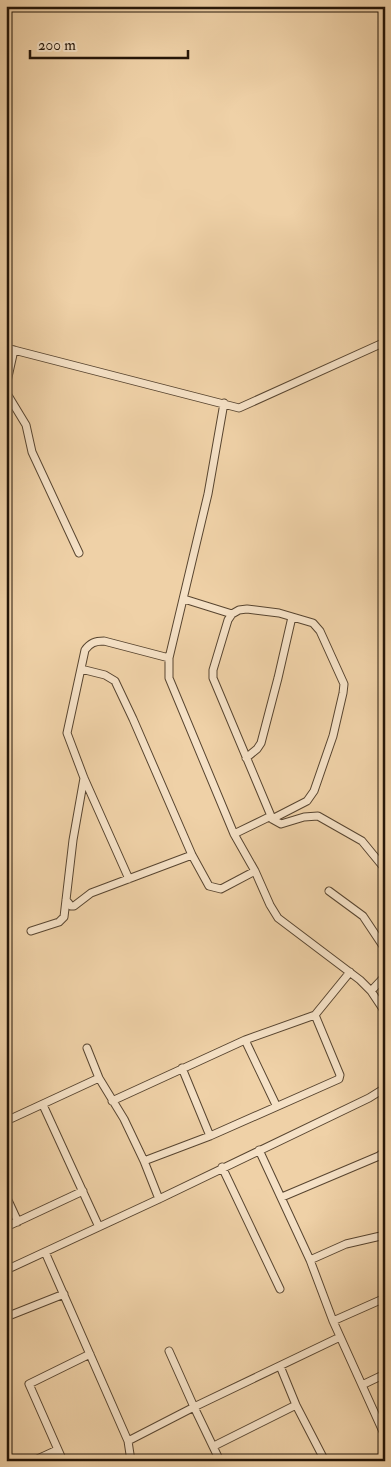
<svg xmlns="http://www.w3.org/2000/svg" width="391" height="1467" font-family="'IM FELL Double Pica',serif">
<rect width="100%" height="100%" fill="#efd1a7"/>
<filter id="stains"><feTurbulence type="fractalNoise" baseFrequency=".004" numOctaves="4"/><feColorMatrix values="0 0 0 0 .2 0 0 0 0 .09 0 0 0 0 .02 0 0 0 .5 -.17"/></filter>
<radialGradient id="worn" r=".72"><stop offset=".6" stop-color="#630" stop-opacity="0"/><stop offset="1" stop-color="#630" stop-opacity=".3"/></radialGradient>
<g fill="none" stroke-linecap="round" stroke-linejoin="round">
<g stroke="#584530" stroke-width="9">
<path id="minor" d="M6,348L239,408L385,342
M6,386L14,350
M6,392L26,425L32,452L79,553
M224,403L208,494L169,658V678L234,834L255,871L270,905L278,918L360,980L371,991L385,1012
M184,599L232,614
M81,669L105,675L115,681L133,719L192,855L209,886L221,889L255,871
M246,758L257,749L261,743L278,678L292,617
M271,816L213,678V670L228,620L232,614L239,610L247,609L279,613L313,623L320,631L344,684L343,693L333,736L314,791L307,801L272,819
M234,834L271,816L272,819L281,824L304,817L318,816L362,841L385,869
M129,879L84,778L67,733L85,650C90,643 95,641 104,641L169,658
M329,891L363,916L385,949
M66,900L71,906H74L91,893L192,855
M31,931L59,922L64,917L73,840L84,778
M371,991L385,976
M245,1040L276,1105
M87,1048L99,1078L124,1119L144,1161L159,1199
M182,1068L210,1136
M112,1101L245,1040L315,1015L350,972
M43,1105L99,1227
M6,1121L99,1078
M259,1150L310,1260L333,1321L385,1436
M144,1161L210,1136L339,1079L340,1075L315,1015
M222,1167L280,1289
M6,1196L18,1222
M282,1197L379,1156L385,1151
M6,1227L83,1191
M45,1252L128,1441L131,1461
M310,1260L346,1244L385,1235
M6,1270L159,1199L369,1098L385,1088
M6,1317L64,1294
M333,1321L385,1298
M169,1351L194,1407L340,1337
M280,1366L296,1405L325,1461
M362,1385L385,1374
M128,1441L194,1407L220,1461
M214,1446L296,1405
M33,1461L57,1450
M63,1461L29,1384L90,1354"/>
</g>
<use href="#minor" stroke="#f5e1c6" stroke-width="7"/>
</g>
<rect width="391" height="1467" fill="none" stroke="#efd1a7" stroke-width="25"/>
<rect x="8" y="8" width="376" height="1452" fill="none" stroke="#251608" stroke-width="2.5"/>
<rect x="12" y="12" width="366" height="1442" fill="none" stroke="#251608"/>
<path d="M30 50v8h158v-8" fill="none" stroke="#251608" stroke-width="2.5"/>
<text x="38" y="50" font-size="15" fill="#251608" stroke="#f5e1c6" stroke-width="4" paint-order="stroke">200 m</text>
<rect width="100%" height="100%" filter="url(#stains)"/>
<rect width="100%" height="100%" fill="url(#worn)"/>
</svg>
